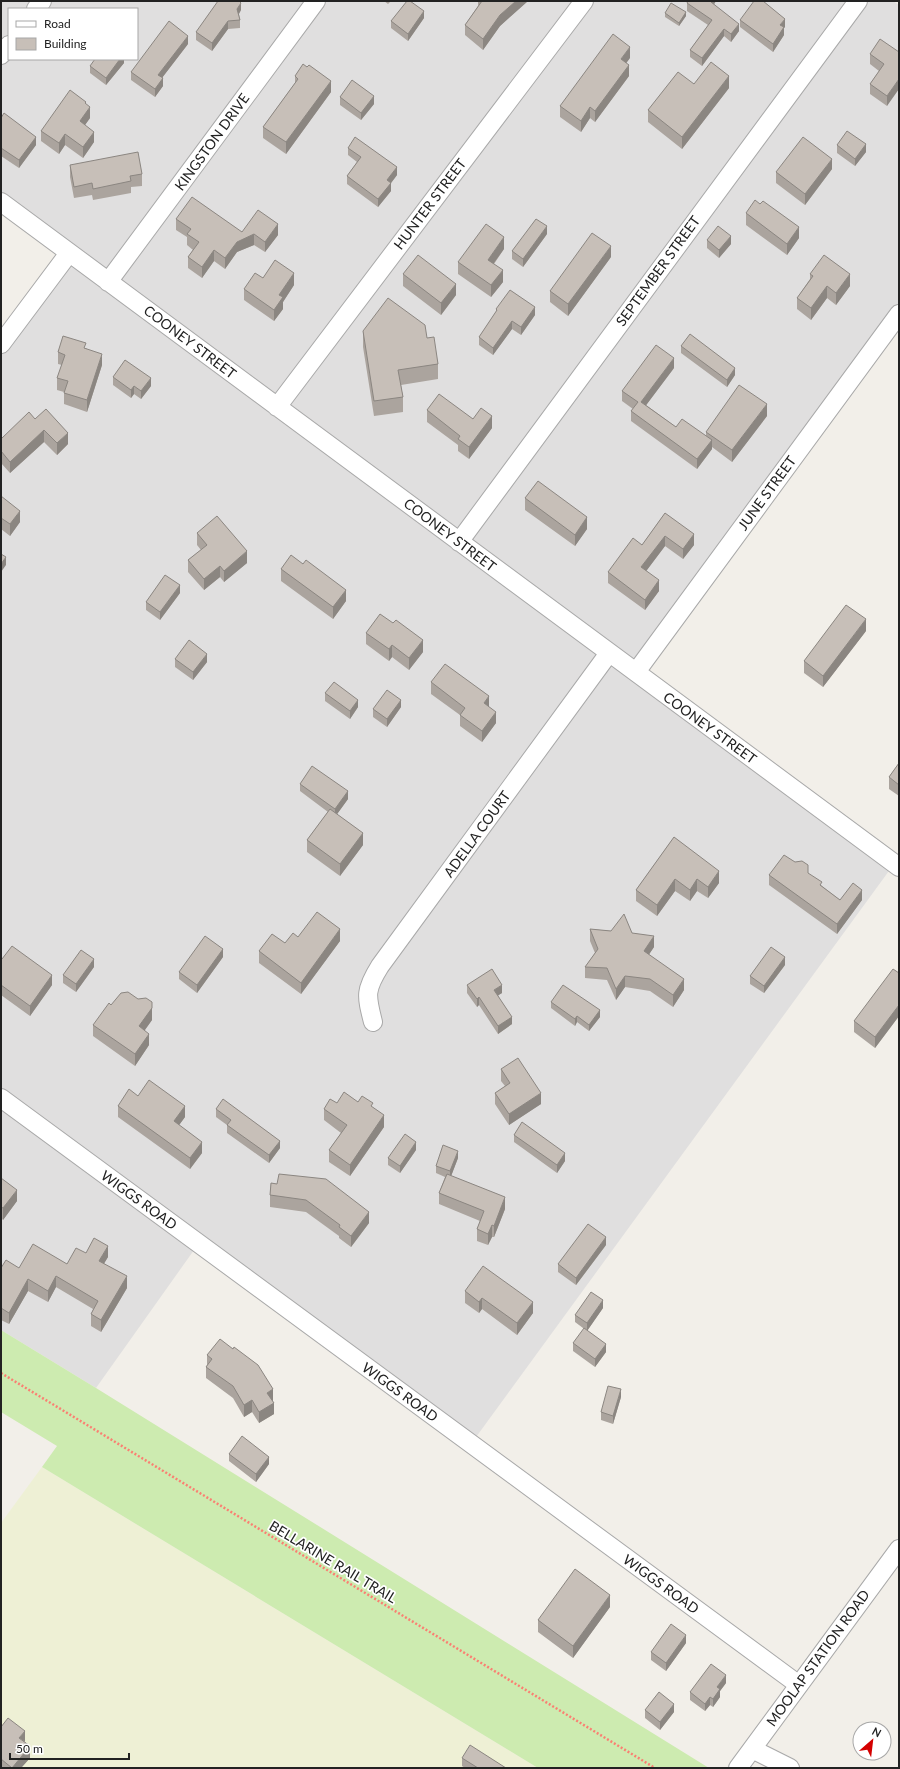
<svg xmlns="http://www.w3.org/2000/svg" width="900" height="1769" font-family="Lato,sans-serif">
<rect width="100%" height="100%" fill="#f2efe9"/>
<path fill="#e0dfdf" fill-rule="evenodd" d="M1,1H893L899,5V314L636,672L894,864L471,1444L199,1243L96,1388L1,1330V344L69,253L1,203ZM9,9H137V59H9Z"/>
<path fill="#eef0d5" d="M42,1467L538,1768H1V1523Z"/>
<path fill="#cdebb0" d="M1,1330L96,1388L709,1768H538L42,1467L57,1446L1,1412Z"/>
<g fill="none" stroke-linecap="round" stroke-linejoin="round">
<g stroke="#a9a9a9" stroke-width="20">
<path id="minor" d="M36,9L42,1
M1,55L9,45
M1,202L899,867
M108,282L316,1
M1,344L69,253
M277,407L584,1
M459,542L858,1
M636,672L899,314
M373,1022C366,995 365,990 380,966L609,653
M1,1098L799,1685
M752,1749L790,1768
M738,1768L899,1549"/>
</g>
<path stroke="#fa8072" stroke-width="2.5" stroke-dasharray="2 2" stroke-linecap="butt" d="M1,1373L655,1768"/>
<use href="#minor" stroke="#fff" stroke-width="18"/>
</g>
<path fill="#aba49e" d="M384,1H391L388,4Z
M478,1H528L500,26L483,50L465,35V25L478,6Z
M688,1H716L714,4L739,31L731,42L724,36L702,66L690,57V50L708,25L687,11V3Z
M241,10L239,14L240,20V28L228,29L212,51L196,40V32Z
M665,13L686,16L679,26L665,17Z
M424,18L408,41L391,28V21Z
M740,20L785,27H784V35L773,52L740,27Z
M188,44L162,78L163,86L155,97L131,80V72Z
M899,52L887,106L870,94V84L879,71L870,64V54Z
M630,58L626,63L629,76L595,122L590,118L581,132L560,117V106Z
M124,59V63L106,85L90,73V66Z
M295,76L331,92L286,154L263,138V127L295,83Z
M694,84L729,88L682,149L648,122V110Z
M340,97L374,104L361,120L340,105Z
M86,104L90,118L85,125L94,142L83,158L65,145L59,154L41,141V131Z
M1,118L36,145L19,168L1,156Z
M837,145L866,152L855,166L837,153Z
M348,148L397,175L391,183V191L378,207L347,184V176L357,162L348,155Z
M70,165L142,174V186L131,187V193L93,200L92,195L74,198L70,177Z
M832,169L805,205L776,183V172Z
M746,213L799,238L787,255L746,225Z
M176,219L242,232L278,235L265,252L254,245L237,252L225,269L214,261L202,278L188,268V257L193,250L187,245V237L176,230Z
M547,234L523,267L512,259V251Z
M707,240L731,244L719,258L707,248Z
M504,249L494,264L503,282L491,297L458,274V262Z
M611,257L568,316L550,302V291Z
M403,274L456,295L441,315L403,286Z
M810,274L850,286L836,305L827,298L811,320L797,309V298L810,279Z
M263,278L294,285L283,302V309L274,321L244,300V289Z
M496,309L535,315L521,335L512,329L493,355L479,345V337L496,313Z
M363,331L427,338L438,364V379L401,385L403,397V412L374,416L363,347Z
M681,346L735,375L727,387L681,353Z
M86,348L102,365L87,412L64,404V392L57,390V378L62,365L58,364V352Z
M674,368L646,405L676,427L706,436V432L767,416L732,462L712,447V449L697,469L631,421V411L633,409L622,401V391Z
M113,377L151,386L141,399L134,394L131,398L113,385Z
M427,410L473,419L492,428L469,459L458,451V445L427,422Z
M35,419L68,444L57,455L44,442L10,473L1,463V439Z
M1,496L20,522L10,536L1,529Z
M525,498L587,529L575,546L525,510Z
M665,513L694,545L683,559L665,546L646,571L659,591L645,610L608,583V572L642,545Z
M197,533L247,563L224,582L220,577L204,590L188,572V560L201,550L197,545Z
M303,564L346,601L333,619L281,581V569Z
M180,593L160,620L146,610V602Z
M866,631L823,687L804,673V661Z
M366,633L423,652L409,670L392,657L389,661L366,644Z
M175,659L207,662L193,680L175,667Z
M431,682L489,707L496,723L482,742L460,726V715L431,694Z
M325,693L358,707L350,719L325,701Z
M401,707L387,727L373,717V709Z
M899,763V796L889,789V777Z
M300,784L348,799L337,814L363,845L340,876L307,852V840L328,812L300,791Z
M674,837L719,883L708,898L697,891L690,901L675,891L657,916L636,901V890Z
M808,873L822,886L840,900H862L837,934L769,885V875Z
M590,929L632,933L654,947L649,954L684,990L673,1007L650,991L625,987L616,1000L607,980L585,978V967L595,953L590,941Z
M340,941L301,994L259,963V951L285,943Z
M223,957L197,993L179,979V972Z
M1,958L52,985L30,1016L1,995Z
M785,965L764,993L750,984V976Z
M94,967L76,992L63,983V975Z
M899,973V1016L875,1048L854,1032V1021Z
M467,985L502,993L498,995L512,1024L498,1034L479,1005L477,1007L467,993Z
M551,1002L600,1017L589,1031L577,1022L575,1026L551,1008Z
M152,1020L145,1030L149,1045L135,1066L93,1036V1025Z
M501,1069L541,1104L509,1125L495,1104V1093L505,1086L501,1081Z
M138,1096L185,1117L179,1125L202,1153L190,1169L118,1117V1106Z
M358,1102L384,1127L350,1176L329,1162V1150L341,1133L324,1120V1109L337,1103Z
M216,1109L280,1148L269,1163L227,1133V1125L216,1117Z
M514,1135L565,1161L557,1173L514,1142Z
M416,1150L400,1173L388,1165V1158Z
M458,1158L451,1176L505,1209L494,1237H492L488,1245L477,1241V1229L480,1221L439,1204V1193L445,1177L436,1173V1166Z
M1,1178L17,1201L3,1220L1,1218Z
M271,1183L369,1223L351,1247L339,1238V1236L306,1212L270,1207V1195Z
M606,1245L576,1285L558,1272V1264Z
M86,1253L108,1257L104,1263L127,1288L101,1332L91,1326V1314L93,1309L56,1287L48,1302L28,1291L9,1324L1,1320V1268H19L67,1264Z
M465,1291L533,1313L517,1335L482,1309L479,1313L465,1303Z
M603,1308L587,1331L575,1322V1315Z
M573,1343L606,1352L595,1367L573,1351Z
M207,1355L273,1401L274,1414L259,1423L252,1412L244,1417L233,1398L206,1378V1367L207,1365Z
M621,1397L613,1424L601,1420V1412Z
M229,1454L269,1464L256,1482L229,1461Z
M610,1607L573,1658L538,1632V1620Z
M686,1643L666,1671L651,1660V1652Z
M726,1683L720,1691V1697L713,1707L710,1705L705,1711L690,1700V1692Z
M645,1710L674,1712L660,1730L645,1718Z
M1,1727L25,1742L30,1758L21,1768H1Z
M462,1758L506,1768H465L462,1766Z"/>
<path fill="#8b8681" d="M516,1H528L500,26L483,50V39L500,15Z
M711,1H716L711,9Z
M241,3V10L237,17V9Z
M424,11V18L408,41V34Z
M686,12V16L679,26V23Z
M785,19V27L780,33V25Z
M228,21V29L212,51V43Z
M739,24V31L731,42V34Z
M784,27V35L773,52V44Z
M724,29V36L702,66V58Z
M188,36V44L158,83V75Z
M630,47V58L621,70V59Z
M120,59H124V63L106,85V78Z
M629,65V76L595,122V111Z
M729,76V88L682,149V137Z
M163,78V86L155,97V89Z
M899,79V89L887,106V96Z
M331,81V92L286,154V142Z
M374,96V104L361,120V113Z
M90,107V118L80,132V121Z
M590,107V118L581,132V121Z
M94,132V142L83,158V147Z
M65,134V145L59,154V143Z
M36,137V145L19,168V160Z
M866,144V152L855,166V159Z
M832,159V169L805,205V194Z
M397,167V175L391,183V191L378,207V199L387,180Z
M278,224V235L265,252V242Z
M547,226V234L523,267V259Z
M799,227V238L787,255V244Z
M254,234V245L237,252L225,269V258L237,242Z
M731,236V244L719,258V250Z
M504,237V249L488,271V260Z
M611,246V257L568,316V304Z
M214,250V261L202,278V267Z
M503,270V282L491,297V285Z
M294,273V285L283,302V309L274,321V310L279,295Z
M850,274V286L836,305V293Z
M456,284V295L441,315V303Z
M827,286V298L811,320V308Z
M535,307V315L521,335V327Z
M512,321V329L493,355V348Z
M102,354V365L87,412V400Z
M674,358V368L641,412V402Z
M735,368V375L727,387V380Z
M151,378V386L141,399V391Z
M134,386V394L131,398V390Z
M767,404V416L732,462V450Z
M492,416V428L469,459V447Z
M44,430V442L10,473V462Z
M68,433V444L57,455V443Z
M712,440V449L697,469V459Z
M20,511V522L10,536V524Z
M587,517V529L575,546V535Z
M694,534V545L683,559V549Z
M665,536V546L641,578V567Z
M247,551V563L224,582V571Z
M6,557V565L1,572V564Z
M220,566V577L204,590V579Z
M659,580V591L645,610V600Z
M180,585V593L160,620V612Z
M346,590V601L333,619V607Z
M866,619V631L823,687V676Z
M423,640V652L409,670V658Z
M392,645V657L389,661V649Z
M207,654V662L193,680V672Z
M489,696V708L484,703Z
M358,700V707L350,719V711Z
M401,700V707L387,727V719Z
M496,712V723L482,742V731Z
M348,791V799L335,817V809Z
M363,833V845L340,876V864Z
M719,871V883L708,898V887Z
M675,879V891L657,916V905Z
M697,879V891L690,901V890Z
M862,890V900L837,934V924Z
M340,929V941L301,994V983Z
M654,936V947L644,962V951Z
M223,949V957L197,993V985Z
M785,957V965L764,993V986Z
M94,959V967L76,992V984Z
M52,975V985L30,1016V1006Z
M625,976V987L616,1000V989Z
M684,979V990L673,1007V995Z
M502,985V993L494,998V990Z
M479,997V1005L477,1007V999Z
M152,1002V1020L139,1038V1026Z
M899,1005V1016L875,1048V1037Z
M600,1010V1017L589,1031V1025Z
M577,1016V1022L575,1026V1019Z
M512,1017V1024L498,1034V1026Z
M149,1034V1045L135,1066V1054Z
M541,1093V1104L509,1125V1114Z
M185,1106V1117L174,1132V1121Z
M384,1115V1127L350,1176V1165Z
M280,1141V1148L269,1163V1155Z
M202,1142V1153L190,1169V1158Z
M416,1142V1150L400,1173V1166Z
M458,1151V1158L450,1179V1171Z
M565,1153V1161L557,1173V1165Z
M17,1190V1201L3,1220V1208Z
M505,1197V1209L494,1237V1226Z
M369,1212V1223L351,1247V1236Z
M492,1225V1237L488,1245V1234Z
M606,1237V1245L576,1285V1278Z
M108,1246V1257L99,1272V1261Z
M56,1276V1287L48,1302V1291Z
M127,1276V1288L101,1332V1320Z
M28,1279V1291L9,1324V1313Z
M482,1298V1309L479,1313V1302Z
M603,1300V1308L587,1331V1323Z
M533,1302V1313L517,1335V1323Z
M606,1344V1352L595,1367V1359Z
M273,1389V1401L267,1404V1393Z
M621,1389V1397L613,1424V1416Z
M252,1400V1412L244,1417V1405Z
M274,1403V1414L259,1423V1412Z
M269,1457V1464L256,1482V1474Z
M610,1595V1607L573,1658V1646Z
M686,1635V1643L666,1671V1663Z
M726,1675V1683L720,1691V1697L713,1707V1699L717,1687Z
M710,1697V1705L705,1711V1704Z
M674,1704V1712L660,1730V1722Z
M25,1731V1742L19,1738Z
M30,1746V1758L21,1768H12Z"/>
<path fill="#c7bfb8" stroke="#8b8681" d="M218,1H239L241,3L237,9L240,20L228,21L212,43L196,32Z
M407,1H410L424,11L408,34L391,21Z
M482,1H516L500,15L483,39L465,25Z
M688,1H711V2L739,24L731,34L724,29L702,58L690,50L712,20L687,3Z
M754,1H763L785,19L780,25L784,27L773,44L740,20Z
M671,3L686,12L679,23L665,13Z
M169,21L188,36L158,75L163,78L155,89L131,72Z
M613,34L630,47L621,59L629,65L595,111L590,107L581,121L560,106Z
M880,39L899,52V79L887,96L870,84L884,64L870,54Z
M95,59H120L106,78L90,66Z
M711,62L729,76L682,137L648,110L678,72L694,84Z
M303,64L307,67L309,65L331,81L286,142L263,127L298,79L295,76Z
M352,80L374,96L361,113L340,97Z
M70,90L86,102L85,103L90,107L80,121L94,132L83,147L65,134L59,143L41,131Z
M4,113L36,137L19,160L1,148V118Z
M847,131L866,144L855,159L837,145Z
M355,137L397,167L387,180L391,183L378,199L347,176L361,157L348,148Z
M803,137L832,159L805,194L776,172Z
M138,152L142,174L130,176L131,181L93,189L92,183L74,187L70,165Z
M192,197L242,232L258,210L278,224L265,242L254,234L237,242L225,258L214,250L202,267L188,257L199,242L187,234L191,229L176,219Z
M755,200L760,204L763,201L799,227L787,244L746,213Z
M536,219L547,226L523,259L512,251Z
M486,224L504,237L488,260L503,270L491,285L458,262Z
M718,226L731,236L719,250L707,240Z
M592,233L611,246L568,304L550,291Z
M418,255L456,284L441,303L403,274Z
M824,255L850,274L836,293L827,286L811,308L797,298L813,276L810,274Z
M275,260L294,273L279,295L283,297L274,310L244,289L255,273L263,278Z
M510,290L535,307L521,327L512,321L493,348L479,337L497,310L496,309Z
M388,298L425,325L427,338L434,337L438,364L398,370L403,397L374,401L363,331Z
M690,334L735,368L727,380L681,346Z
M63,336L86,343L84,348L102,354L87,400L64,393L68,381L57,378L65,355L58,352Z
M656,345L674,358L641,402L676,427L682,419L712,440L697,459L631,411L638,402L622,391Z
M125,360L151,378L141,391L134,386L131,390L113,377Z
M739,385L767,404L732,450L706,432Z
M439,394L473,419L481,408L492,416L469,447L458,439L460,436L427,410Z
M46,409L68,433L57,443L44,430L10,462L1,451V439L29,412L35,419Z
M538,481L587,517L575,535L525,498Z
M1,496L20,511L10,524L1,518Z
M665,513L694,534L683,549L665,536L641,567L659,580L645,600L608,572L633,538L642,545Z
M217,516L247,551L224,571L220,566L204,579L188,560L207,545L197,533Z
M1,554L6,557L1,564Z
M291,555L303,564L306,560L346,590L333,607L281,569Z
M165,575L180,585L160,612L146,602Z
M846,605L866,619L823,676L804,661Z
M380,614L393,623L396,620L423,640L409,658L392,645L389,649L366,633Z
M189,640L207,654L193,672L175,659Z
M445,664L489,696L484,703L496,712L482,731L460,715L465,708L431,682Z
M334,682L358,700L350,711L325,693Z
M387,690L401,700L387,719L373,709Z
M899,763V785L889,777Z
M312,766L348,791L335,809L300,784Z
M330,809L363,833L340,864L307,840Z
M674,837L719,871L708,887L697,879L690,890L675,879L657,905L636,890Z
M784,855L795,862L802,861L808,865V873L822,882L820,885L840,900L853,883L862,890L837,924L769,875Z
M317,912L340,929L301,983L259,951L272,934L285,943L293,933L298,937Z
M624,914L632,933L654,936L644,951L684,979L673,995L650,979L625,976L616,989L607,968L585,967L598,949L590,929L611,931Z
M205,936L223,949L197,985L179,972Z
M12,946L52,975L30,1006L1,985V958L2,959Z
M771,947L785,957L764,986L750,976Z
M81,950L94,959L76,984L63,975Z
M492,969L502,985L494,990L512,1017L498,1026L479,997L477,999L467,985Z
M893,969L899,973V1005L875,1037L854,1021Z
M563,985L600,1010L589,1025L577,1016L575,1019L551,1002Z
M128,992L138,999L146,998L152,1002V1008L139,1026L149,1034L135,1054L93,1025L109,1003L111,1005L121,993Z
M518,1058L541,1093L509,1114L495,1093L510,1083L501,1069Z
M149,1080L185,1106L174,1121L202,1142L190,1158L118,1106L129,1089L138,1096Z
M344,1092L358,1102L362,1096L373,1103L371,1106L384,1115L350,1165L329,1150L347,1125L324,1109L330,1099L337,1103Z
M223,1099L280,1141L269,1155L227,1125L231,1120L216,1109Z
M522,1122L565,1153L557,1165L514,1135Z
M405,1134L416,1142L400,1166L388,1158Z
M443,1145L458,1151L450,1171L436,1166Z
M279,1174L326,1179L369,1212L351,1236L339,1227L340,1225L306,1200L270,1195L271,1183L277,1184Z
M447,1174L505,1197L494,1226L492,1225L488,1234L477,1229L484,1211L439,1193Z
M1,1178L17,1190L3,1208L1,1207Z
M588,1224L606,1237L576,1278L558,1264Z
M94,1238L108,1246L99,1261L127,1276L101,1320L91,1314L98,1301L56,1276L48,1291L28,1279L9,1313L1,1308V1268L6,1260L19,1268L33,1244L67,1264L76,1248L86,1253Z
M483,1266L533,1302L517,1323L482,1298L479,1302L465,1291Z
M591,1292L603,1300L587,1323L575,1315Z
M584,1328L606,1344L595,1359L573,1343Z
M220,1339L233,1349L234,1347L258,1365L273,1389L267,1393L274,1403L259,1412L252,1400L244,1405L233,1386L206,1367L212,1359L207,1355Z
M608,1386L621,1389L613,1416L601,1412Z
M242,1436L269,1457L256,1474L229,1454Z
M575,1569L610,1595L573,1646L538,1620Z
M671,1624L686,1635L666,1663L651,1652Z
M711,1664L726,1675L717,1687L720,1689L713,1699L710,1697L705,1704L690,1692Z
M659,1692L674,1704L660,1722L645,1710Z
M8,1718L25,1731L19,1738L30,1746L12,1768L1,1759V1727Z
M470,1745L506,1768H478L462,1758Z"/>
<g text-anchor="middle" stroke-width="3.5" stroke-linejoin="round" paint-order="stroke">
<g font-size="14" fill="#222" stroke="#fff">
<text transform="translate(212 142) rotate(-54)" y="5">KINGSTON DRIVE</text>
<text transform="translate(430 204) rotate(-53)" y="5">HUNTER STREET</text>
<text transform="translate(658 271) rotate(-54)" y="5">SEPTEMBER STREET</text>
<text transform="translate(190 342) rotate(37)" y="5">COONEY STREET</text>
<text transform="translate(767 493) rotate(-54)" y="5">JUNE STREET</text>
<text transform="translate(450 535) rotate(37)" y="5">COONEY STREET</text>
<text transform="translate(710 728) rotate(36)" y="5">COONEY STREET</text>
<text transform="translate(477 834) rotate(-54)" y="5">ADELLA COURT</text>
<text transform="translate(139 1200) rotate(36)" y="5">WIGGS ROAD</text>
<text transform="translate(400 1392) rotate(36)" y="5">WIGGS ROAD</text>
<text transform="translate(333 1562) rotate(31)" y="5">BELLARINE RAIL TRAIL</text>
<text transform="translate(661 1584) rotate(36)" y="5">WIGGS ROAD</text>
<text transform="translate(818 1658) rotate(-54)" y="5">MOOLAP STATION ROAD</text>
</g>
</g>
<rect width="900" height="1769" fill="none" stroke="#222222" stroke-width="4"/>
<rect x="8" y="8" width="130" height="52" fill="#ffffff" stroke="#a7a7a7"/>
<rect x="16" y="21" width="20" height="6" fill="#ffffff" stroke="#a7a7a7"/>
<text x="44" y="28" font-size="12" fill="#222222">Road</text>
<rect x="16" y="38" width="20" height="12" fill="#c7bfb8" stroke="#a7a7a7"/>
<text x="44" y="48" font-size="12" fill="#222222">Building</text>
<g transform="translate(872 1741) rotate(28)"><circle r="19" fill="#ffffff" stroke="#a7a7a7"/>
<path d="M0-3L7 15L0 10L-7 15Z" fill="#d40000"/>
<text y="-6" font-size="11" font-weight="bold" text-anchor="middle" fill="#222222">N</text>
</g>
<path d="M10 1753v6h119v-6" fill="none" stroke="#222222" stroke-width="2"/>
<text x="16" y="1753" font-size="12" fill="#222222" stroke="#ffffff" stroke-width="3" paint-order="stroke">50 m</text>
</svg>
